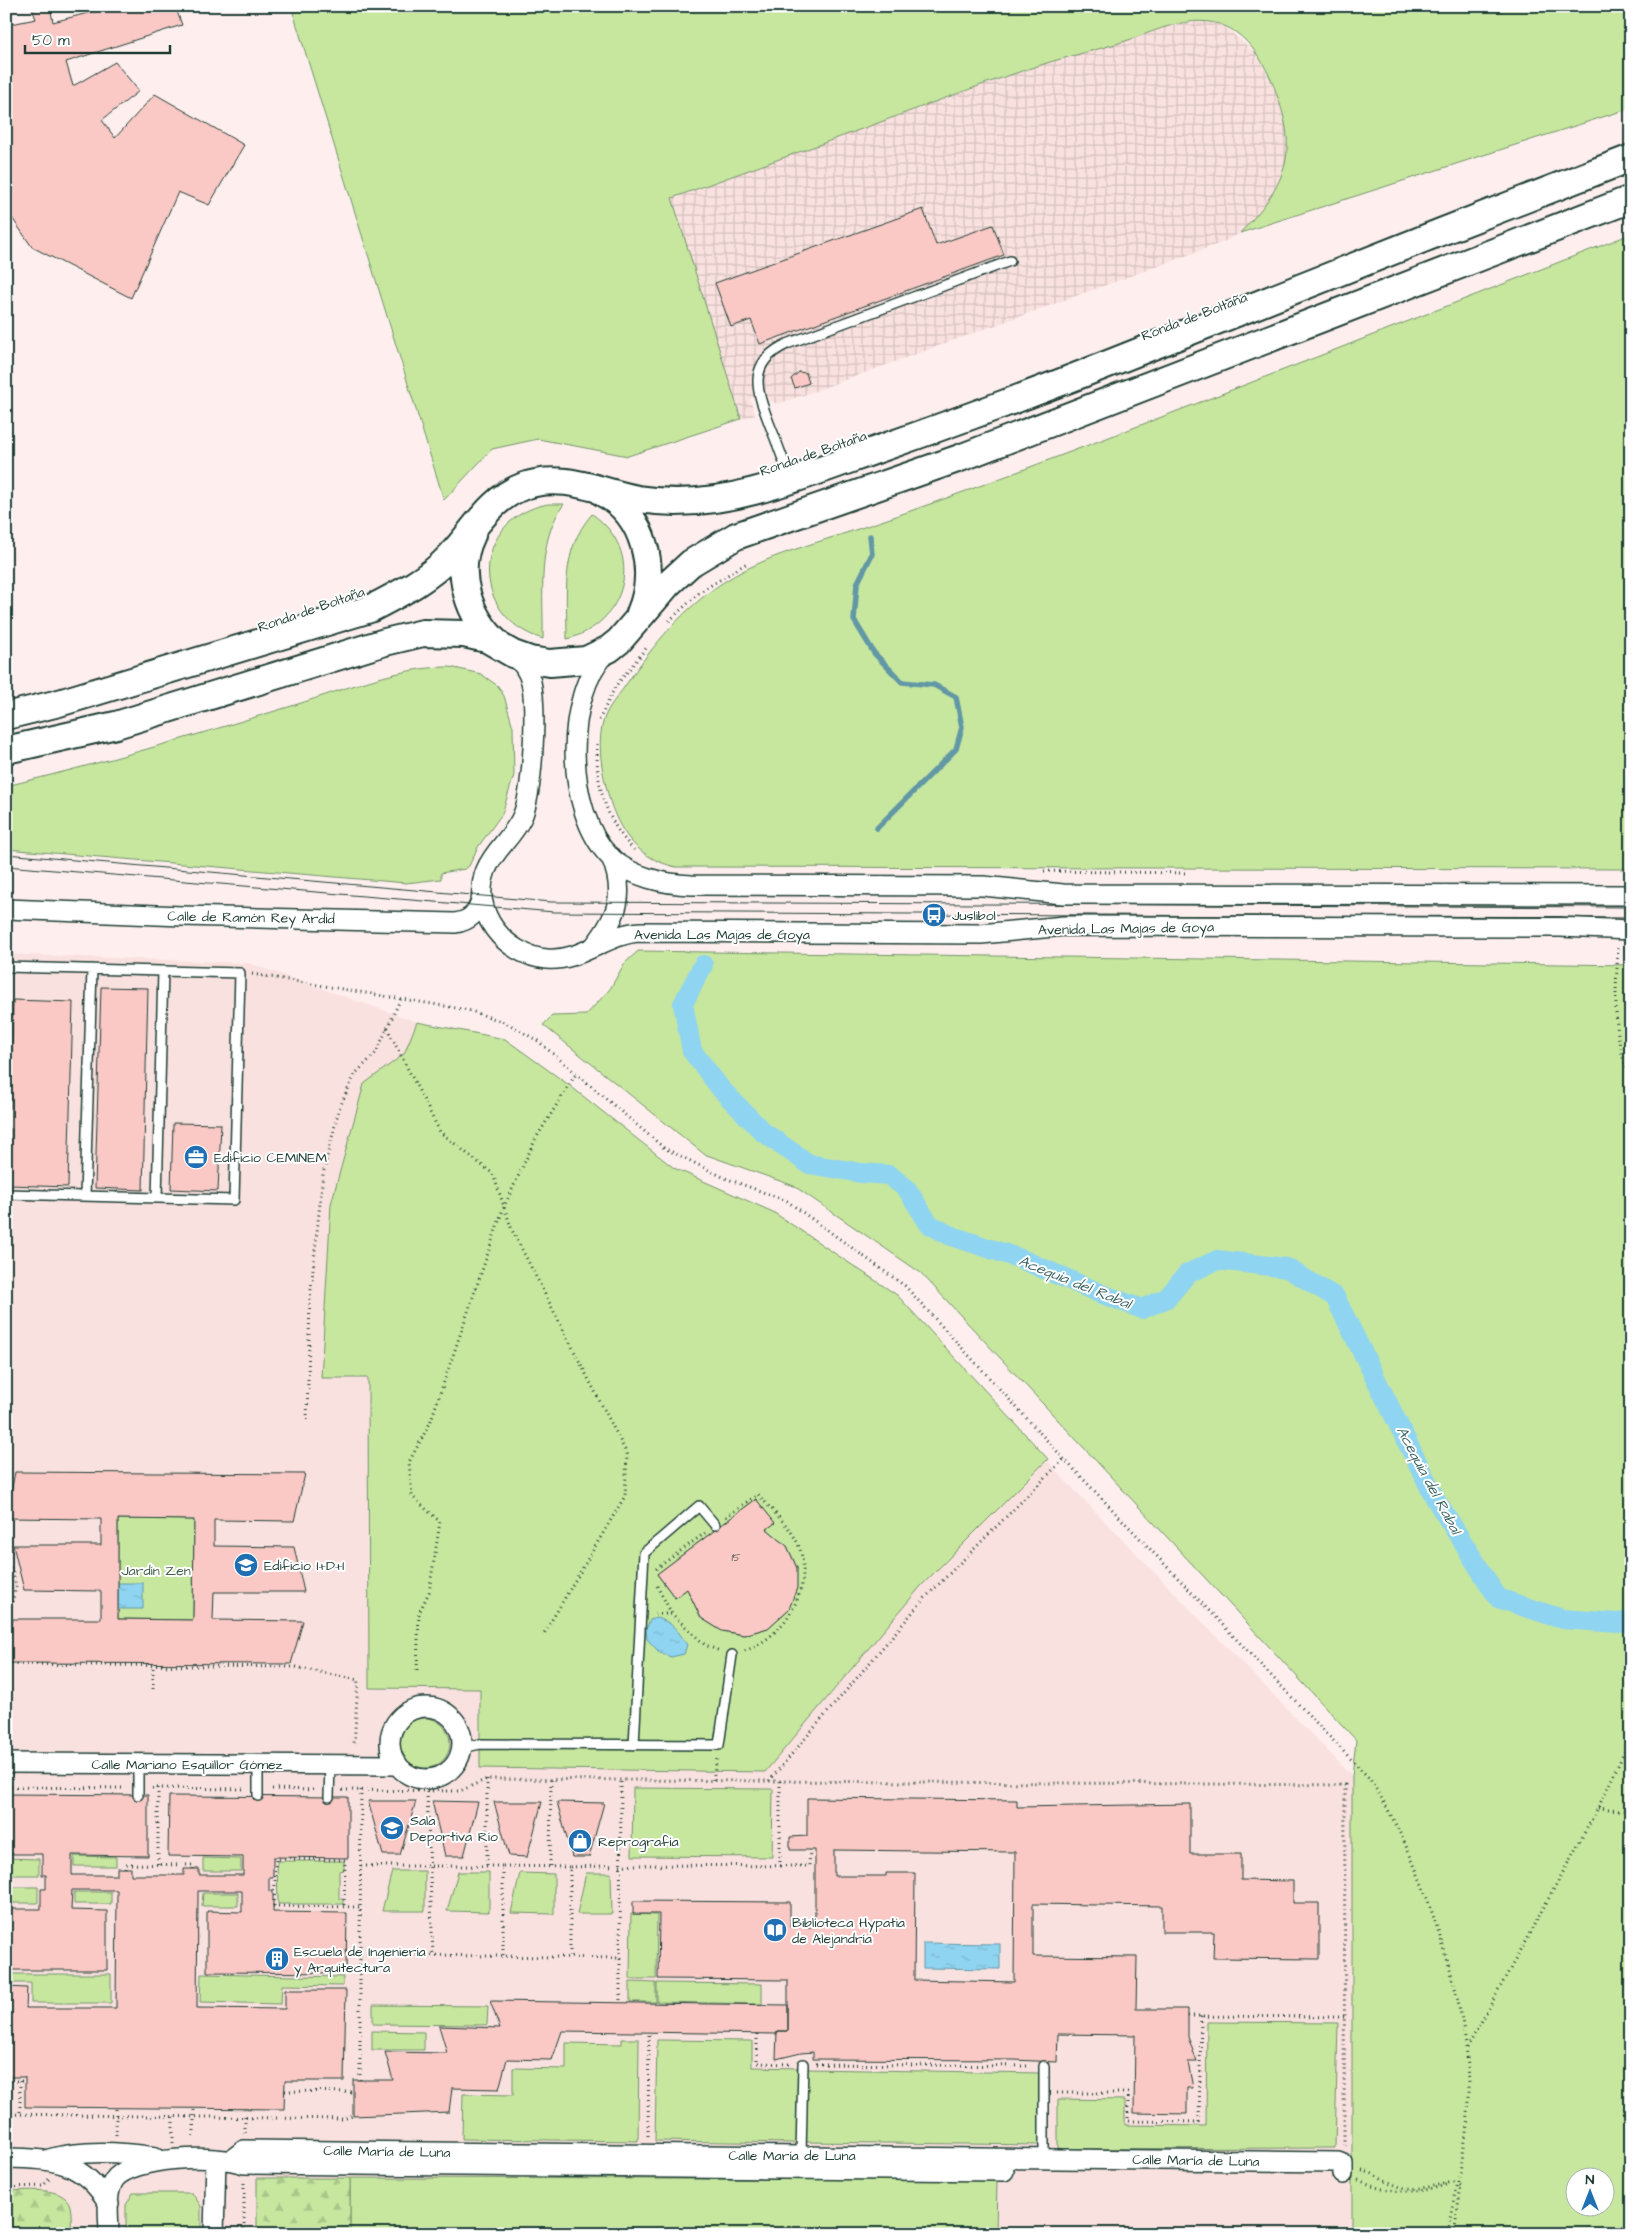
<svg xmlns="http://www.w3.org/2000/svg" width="1637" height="2240" font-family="'Architects Daughter',sans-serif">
<defs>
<pattern id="industrial-grid" width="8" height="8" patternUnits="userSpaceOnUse" patternTransform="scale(1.25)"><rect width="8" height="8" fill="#f9e1df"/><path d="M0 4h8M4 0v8" fill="none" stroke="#d5c2c0"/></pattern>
<pattern id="forest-firs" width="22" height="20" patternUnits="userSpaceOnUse" patternTransform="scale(1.25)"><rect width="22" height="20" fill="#c7e79f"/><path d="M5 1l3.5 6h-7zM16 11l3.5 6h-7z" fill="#aac78a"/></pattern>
<pattern id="water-ripples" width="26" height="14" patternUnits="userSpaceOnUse" patternTransform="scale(1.25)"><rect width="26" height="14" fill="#8fd4f1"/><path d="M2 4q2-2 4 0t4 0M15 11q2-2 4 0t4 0" fill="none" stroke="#7bb7cf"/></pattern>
</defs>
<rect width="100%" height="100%" fill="#feefee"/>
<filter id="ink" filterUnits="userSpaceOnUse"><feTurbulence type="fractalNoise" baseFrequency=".02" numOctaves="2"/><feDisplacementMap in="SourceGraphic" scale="10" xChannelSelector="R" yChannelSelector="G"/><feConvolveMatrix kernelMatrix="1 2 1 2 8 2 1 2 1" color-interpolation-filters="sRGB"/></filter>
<g filter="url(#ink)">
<path fill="#f9e1df" d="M6,954L249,963L417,1022L505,1039L569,1085L674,1168L773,1212L897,1295L1063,1478L1352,1776V2234H6Z"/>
<path fill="url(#industrial-grid)" d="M1197,22H1209L1225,27L1257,54L1279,99L1286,120L1288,149L1283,174L1262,211L1240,233L1224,242L804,395L777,404L768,400L766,394L750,399L755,415L741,419L672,198L1032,67L1119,43L1167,27Z"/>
<path fill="#c7e79f" stroke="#73926a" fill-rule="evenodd" d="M291,6H1631V108L1240,233C1279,192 1299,161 1280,104C1271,74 1252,34 1219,24C1185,14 1150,34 1119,43C1090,52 1060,58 1031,68C970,88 911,111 851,133C792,155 731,176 672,198L741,419L628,456L538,439L492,449L444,500Z
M1631,234V869L676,867C634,858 615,826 606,786C601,767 597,739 604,719C608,707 618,696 625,686C653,645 685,606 727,580C767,555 814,544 858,529C912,511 964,492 1017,472C1222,395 1426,314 1631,234Z
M548,504H564C536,542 544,594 543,639C468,617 471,518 548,504Z
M592,514C646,551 627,624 567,639C567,593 560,551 592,514Z
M450,667L481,674L498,686L504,696L513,727L514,775L502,814L478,847L469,866L465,869L441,873V879L406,883L6,849V786C100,764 193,736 285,708C336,693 397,666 450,667Z
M638,951L1631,965V2234H1352V1776L1356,1740L921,1273L794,1186L704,1154L543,1025L552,1016L586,1015L610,989L624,964ZM1574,2178H1604V2208H1574Z
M417,1022L505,1039L569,1085L674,1168L773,1212L897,1295L1048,1459L921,1586L765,1772L480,1768V1689L369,1688L368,1378H321L331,1204L364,1084L404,1054ZM756,1499L774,1523L767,1529L787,1546L797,1568L789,1609L768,1628L744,1635L722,1631L701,1618L687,1589L675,1598L657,1574Z
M118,1519L194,1520L193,1620L118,1619Z
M400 1743a25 25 0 1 1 50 0a25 25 0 1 1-50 0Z
M633,1788L773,1789L772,1857L632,1856Z
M74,1856L116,1857V1866H74Z
M6,1858L39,1859V1875H6Z
M203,1858L241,1859V1871H203Z
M277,1861H344V1870L339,1871V1899H343V1904H278Z
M392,1871H425V1911H382Z
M458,1872H489V1912L447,1911Z
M520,1873L554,1874V1914L511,1913Z
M586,1873H611L612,1914H577Z
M6,1887H38V1903H6Z
M74,1892H111V1904H74Z
M203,1893H238V1906H202Z
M631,1914L657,1915L656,1979H630Z
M6,1974H111V2003H31V1983H6Z
M201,1974L343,1977V1986L282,1985L281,2004L200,2002Z
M630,1982L656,1983V2002H630Z
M657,1983L762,1984V2004L657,2002Z
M373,2005L488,2006L487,2025L373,2024Z
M1207,2022L1338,2023L1335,2148L1058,2149V2099L1125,2100V2125L1206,2126Z
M372,2031L424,2032V2050H372Z
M622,2039H639L638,2141L462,2139L463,2094L513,2095V2068L566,2069V2043L622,2044Z
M657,2040L752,2041V2067L799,2068L797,2143L655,2141Z
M807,2069L1042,2073L1041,2145L806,2142Z
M350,2178L997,2180L996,2234H350Z
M133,2193H192L201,2206V2234H126V2205Z"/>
<path fill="url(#forest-firs)" stroke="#73926a" d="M257,2178H350V2234H257Z
M6,2191C23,2191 65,2185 70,2206C72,2215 71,2225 71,2234H6Z"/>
<path fill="url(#water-ripples)" stroke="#6298a5" d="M118,1583H143V1609H118Z
M656,1618C672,1621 679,1632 687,1645L684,1654L671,1657L660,1653L647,1639L646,1629L650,1620Z
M923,1943L1000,1944V1969L923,1968Z"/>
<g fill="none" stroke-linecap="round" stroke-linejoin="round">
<path stroke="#6298a5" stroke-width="5.5" d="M870,536L872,554L857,584L854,620L874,653L902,682L934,685L956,697L962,727L956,749L877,828"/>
<path stroke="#8fd4f1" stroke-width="20" d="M703,965L683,1004L692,1051L721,1089L763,1132L809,1164L861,1173L889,1175L907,1189L929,1224L949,1235L1021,1259L1102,1294L1142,1309L1167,1298L1187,1274L1217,1260L1287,1268L1335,1297L1436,1500L1498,1598L1562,1619L1618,1623L1631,1621"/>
</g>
<path fill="#fac9c5" stroke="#1f3d34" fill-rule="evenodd" d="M31,6H50L53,22L115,6H175L182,25L66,62L73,86L115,62L139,91L102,120L115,138L155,94L244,145L209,205L178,192L131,298L32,247L6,209V25L36,19Z
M923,209L936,245L993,225L1004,255L760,344L751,320L731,327L715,283Z
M799,372L806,373L809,383L795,388L791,379Z
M101,987L148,988L143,1190L95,1188Z
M13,1000L73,1002L68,1187L9,1185Z
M173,1123L221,1124L218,1191L171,1189Z
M15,1472L305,1474L294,1521L214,1520V1546L294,1547L304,1592H214L213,1620L303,1621L291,1664L6,1663V1649L13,1619H101V1591L24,1590L13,1545H101V1519L6,1518ZM118,1519L194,1520L193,1620L118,1619Z
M756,1499L775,1523L767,1529L787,1546L797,1568V1588L789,1609L768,1628L744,1635L722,1631L701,1618L687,1589L675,1598L657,1574Z
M6,1794L148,1795V1856L72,1855V1875H117V1868H131V1875H184V1869H199V1875H243V1857L168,1856L169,1796L348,1797V1858L273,1857V1877H269V1891H273V1912L347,1913L346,1973L207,1972V1911L242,1912V1891H198V1897L197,2008L285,2009V1990H346L344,2081H285L284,2109L25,2107V2077H6V1987L27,1988L26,2008H116L117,1890H72L71,1910L107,1911V1970H6V1909H41V1889H46V1875H42V1854H6Z
M807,1798L1017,1800V1807L1190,1804V1854H1241V1880L1293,1881V1903H1319V1959L1213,1958L1214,1932H1162V1906L1033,1904V1956L1137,1957L1136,2009H1188V2037L1197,2062H1188L1193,2088H1187V2114L1134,2113L1135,2035L1058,2034L1057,2062L1014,2060L813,2059V2052L801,2053L776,2059L777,2031H788V1980L658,1979L659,1914H633V1901L790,1902V1927H815V1850H790V1837L807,1836ZM834,1850L1015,1852L1014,1982L914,1980L915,1873H886V1876H834Z
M368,1801H416L400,1855H383Z
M432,1801L478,1802L464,1856H445Z
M494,1802H542L527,1857L509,1856Z
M557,1802L604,1803L589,1857H572Z
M490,2001L788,2005V2031H777V2034L562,2031L552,2060L507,2059L499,2089L452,2088L449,2112L353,2116V2080H393L385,2052L447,2053L439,2026L500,2028Z"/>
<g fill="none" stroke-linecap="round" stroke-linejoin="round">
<g stroke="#1f3d34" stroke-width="12">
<path id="lane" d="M790,479C784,462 778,445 771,428C758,394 744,364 787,344L1010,261
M6,967L240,973L234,1200L6,1194
M85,1196L92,969
M157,1198L163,971
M634,1745L644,1553L699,1506L715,1525
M462,1748L480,1744L719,1745L732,1655
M138,1763V1795
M258,1796V1764
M329,1797L330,1765
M801,2155L803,2064
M1044,2158V2066"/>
</g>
<g stroke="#1f3d34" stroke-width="22">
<path id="street" d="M607,651C563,696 565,812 610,857C631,877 664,884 692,885L983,886L1063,894L1631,895
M513,654C522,662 528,670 531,682C537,708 533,793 522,817C513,837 494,850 486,870C469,912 506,956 547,959C581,962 607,933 641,932L981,934L1064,926L1560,927L1631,930
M6,909L182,916L455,923C471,921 478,912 482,897
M595,945C618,916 626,893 611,857
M390 1743a36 36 0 1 1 72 0a36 36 0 1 1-72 0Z
M6,1763L398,1765
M6,2158C53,2159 82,2160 109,2204
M49,2159C81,2150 122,2152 155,2157
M232,2159L244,2150L1338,2162L1343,2164V2174
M109,2234C109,2218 105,2194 114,2180C131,2156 219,2154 244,2164L1004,2171
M214,2234L216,2159"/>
</g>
<g stroke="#1f3d34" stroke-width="30">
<path id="secondary" d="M603,493C645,515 658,571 640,613
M472,535C453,573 469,617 498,644
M6,716L59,703L370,609C397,595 429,579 450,556C475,530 489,499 524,486C563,472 600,492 638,499C677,505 717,501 754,491C797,480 837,464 879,449C967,418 1056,385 1143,350C1305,285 1468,221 1631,158
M6,750L116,725L385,642L423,633L464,634L487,639L513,654L530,660L550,663L586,660L609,649L619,641L668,584L691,563L736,536L960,458L1631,199"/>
</g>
<path stroke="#1f3d34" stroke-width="3" stroke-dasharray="1 4" stroke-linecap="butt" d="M669,621L700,592L747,563
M599,720L615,687L647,647
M597,744C596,786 605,820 634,850
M1044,871L1185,873
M1618,948C1616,991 1611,1038 1631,1078
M252,974L468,1010L507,1023L538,1041L664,1148L725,1178L787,1201L905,1286L1064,1459L1369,1778C1398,1822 1417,1869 1434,1918C1454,1977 1470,2036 1469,2099C1467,2145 1456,2189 1448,2234
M387,1028L440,1132L493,1174L512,1230L627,1454L625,1496L543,1635
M307,1420L310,1299L323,1174L339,1109L355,1074L376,1053L401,998
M726,1517L758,1494C770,1509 789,1525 797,1542C817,1584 786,1637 744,1651
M6,1568H12L16,1587L6,1627
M656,1569L705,1533
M657,1586L672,1614
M655,1614H672L705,1645L720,1651
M153,1663V1691
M6,1664L296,1667L358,1680L354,1746
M417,1670L419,1613L429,1592L440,1522L412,1496L409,1462L430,1423L503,1209L536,1138L576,1074
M487,1779V1866
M713,1780L717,1758
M769,1781L924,1599L1064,1459
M780,1781V1866
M6,1787L126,1788
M152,1788L246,1789
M158,1788V1864
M272,1789L316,1790
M342,1790L460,1791L487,1779L1345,1785L1344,2145
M361,1790L360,1954L620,1958V2003
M427,1792L433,1956
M1598,1808L1631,1811
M361,1866H503V1956
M503,1866L570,1867V1957
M550,1866L551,1779
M570,1867L632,1865L809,1866L810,1850
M125,1868V1864L193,1865V1869
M273,1906L361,1907
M274,1906L276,1859L345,1860L344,1907
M620,1958L621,1780
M1188,2016L1344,2017
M757,2034V2063L790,2064
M1467,2048L1598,1808L1631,1738
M816,2064L1030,2066
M360,2080V1954
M6,2081H25
M20,2081V2114
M285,2091L353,2092
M1057,2093H1128V2121L1199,2122L1201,2016
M6,2114L343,2119L353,2116
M245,2133V2117
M116,2135V2108
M194,2136V2108
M648,2136L649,2032
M173,2143V2116
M1362,2171C1378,2173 1390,2186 1406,2188C1422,2190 1442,2184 1458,2181
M1358,2180C1391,2193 1416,2195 1449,2184
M6,2187L43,2186L49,2179
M244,2234V2182
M1454,2234L1461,2185L1458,2182"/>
<use href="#lane" stroke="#fff" stroke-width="9"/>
<use href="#street" stroke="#fff" stroke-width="19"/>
<use href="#secondary" stroke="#fff" stroke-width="26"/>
<path stroke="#1f3d34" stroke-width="1" d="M6,854L551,902L1631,907
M6,866L554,912L1631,918"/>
</g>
</g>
<defs>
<g id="bus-disc" transform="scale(1.25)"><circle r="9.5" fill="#1f6fb2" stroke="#fff"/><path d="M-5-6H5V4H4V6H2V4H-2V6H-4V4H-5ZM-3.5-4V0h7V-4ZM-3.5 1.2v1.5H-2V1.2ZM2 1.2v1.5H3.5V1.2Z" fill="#fff"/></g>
<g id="office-disc" transform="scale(1.25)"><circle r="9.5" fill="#1f6fb2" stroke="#fff"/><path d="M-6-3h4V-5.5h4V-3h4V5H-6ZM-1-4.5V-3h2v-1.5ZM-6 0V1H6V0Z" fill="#fff"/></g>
<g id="university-disc" transform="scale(1.25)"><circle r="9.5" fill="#1f6fb2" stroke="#fff"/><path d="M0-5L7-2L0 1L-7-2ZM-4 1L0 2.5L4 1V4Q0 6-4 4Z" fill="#fff"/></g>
<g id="shop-disc" transform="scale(1.25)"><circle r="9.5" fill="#1f6fb2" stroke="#fff"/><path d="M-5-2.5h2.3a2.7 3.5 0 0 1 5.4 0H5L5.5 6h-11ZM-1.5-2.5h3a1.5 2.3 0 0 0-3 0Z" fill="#fff"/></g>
<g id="library-disc" transform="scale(1.25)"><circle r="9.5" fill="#1f6fb2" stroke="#fff"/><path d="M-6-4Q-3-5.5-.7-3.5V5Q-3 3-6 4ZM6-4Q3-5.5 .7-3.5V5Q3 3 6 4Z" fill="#fff"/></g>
<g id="building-disc" transform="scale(1.25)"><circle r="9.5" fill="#1f6fb2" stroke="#fff"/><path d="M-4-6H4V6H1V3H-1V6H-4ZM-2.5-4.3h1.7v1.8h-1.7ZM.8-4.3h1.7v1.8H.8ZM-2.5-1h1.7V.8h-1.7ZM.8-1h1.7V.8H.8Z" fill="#fff"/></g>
</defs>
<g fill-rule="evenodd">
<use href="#bus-disc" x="934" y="915"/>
<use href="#office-disc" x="196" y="1157"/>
<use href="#university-disc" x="246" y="1565"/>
<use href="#university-disc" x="392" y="1828"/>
<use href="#shop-disc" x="580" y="1841"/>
<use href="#library-disc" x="775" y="1930"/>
<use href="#building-disc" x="277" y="1959"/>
</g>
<g text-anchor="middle" stroke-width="4" stroke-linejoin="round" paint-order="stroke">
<g font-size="11" fill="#566058">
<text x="736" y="1561">15</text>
</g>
<g font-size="14" fill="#1f3d34" stroke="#fff">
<text transform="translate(1194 316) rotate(-21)" y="5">Ronda de Boltaña</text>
<text transform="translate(813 453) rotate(-19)" y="5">Ronda de Boltaña</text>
<text transform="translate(311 609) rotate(-19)" y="5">Ronda de Boltaña</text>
<text transform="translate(251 917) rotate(1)" y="5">Calle de Ramón Rey Ardid</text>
<text transform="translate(1126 928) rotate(-1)" y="5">Avenida Las Majas de Goya</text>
<text x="722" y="939">Avenida Las Majas de Goya</text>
<text x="187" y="1769">Calle Mariano Esquillor Gómez</text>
<text transform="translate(387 2151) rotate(1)" y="5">Calle María de Luna</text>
<text x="792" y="2160">Calle María de Luna</text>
<text transform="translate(1196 2160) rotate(1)" y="5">Calle María de Luna</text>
</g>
<g font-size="14" fill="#1f3d34" stroke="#fff" text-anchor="start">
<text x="952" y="920">Juslibol</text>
<text x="214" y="1162">Edificio CEMINEM</text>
<text x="264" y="1570">Edificio I+D+I</text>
<text x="410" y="1825">Sala<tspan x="410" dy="16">Deportiva Río</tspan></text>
<text x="598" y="1846">Reprografía</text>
<text x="792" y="1927">Biblioteca Hypatia<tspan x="792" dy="16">de Alejandría</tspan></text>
<text x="294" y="1956">Escuela de Ingeniería<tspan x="294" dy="16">y Arquitectura</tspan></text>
</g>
<g font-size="14" fill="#415f49" stroke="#fff">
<text x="156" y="1575">Jardín Zen</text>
</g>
<g font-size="15" font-style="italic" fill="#3b6363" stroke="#fff">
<text transform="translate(1075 1282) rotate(22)" y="5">Acequia del Rabal</text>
<text transform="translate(1429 1480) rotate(62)" y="5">Acequia del Rabal</text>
</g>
</g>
<rect width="1637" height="2240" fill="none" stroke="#fff" stroke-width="25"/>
<rect x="12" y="12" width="1612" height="2215" fill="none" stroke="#1f3d34" stroke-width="2" filter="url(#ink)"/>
<g transform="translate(1590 2192)"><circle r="24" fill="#ffffff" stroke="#a5b1ae"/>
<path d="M0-4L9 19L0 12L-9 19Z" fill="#1f6fb2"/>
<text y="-8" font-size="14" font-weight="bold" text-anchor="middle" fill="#1f3d34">N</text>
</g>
<path d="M25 45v8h145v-8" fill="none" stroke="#1f3d34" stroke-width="2.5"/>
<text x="32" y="45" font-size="15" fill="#1f3d34" stroke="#ffffff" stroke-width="4" paint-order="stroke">50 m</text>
</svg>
